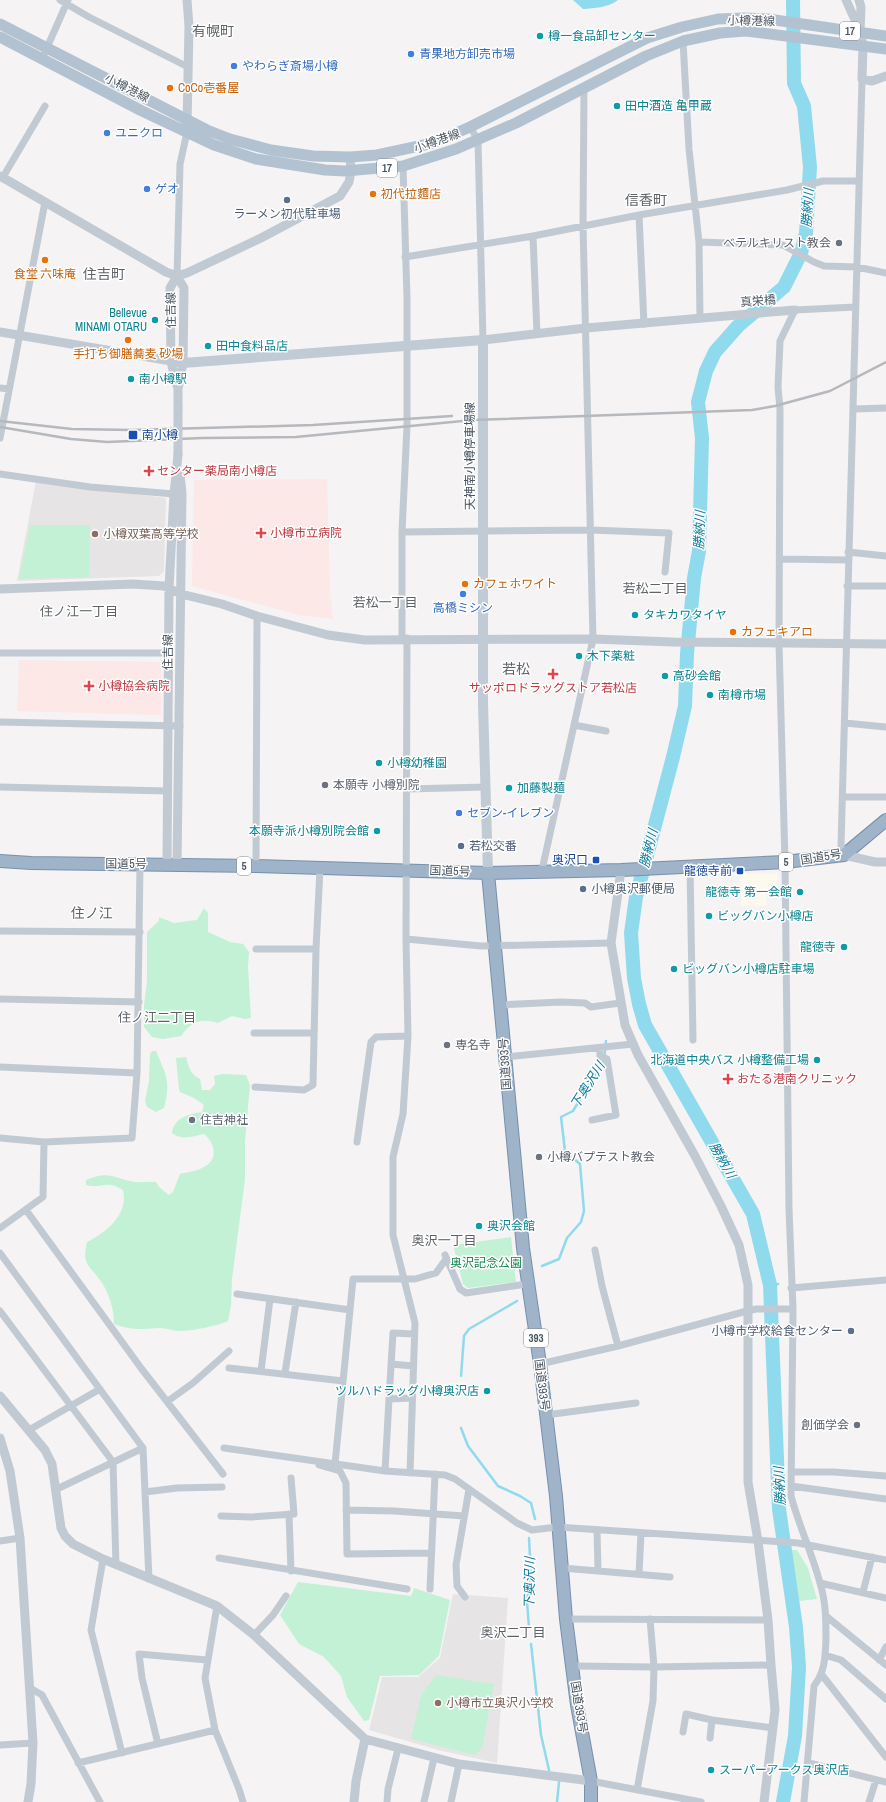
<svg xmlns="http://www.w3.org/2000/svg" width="886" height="1802" font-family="'Archivo Narrow','Noto Sans JP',sans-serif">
<rect width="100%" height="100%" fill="#f5f3f3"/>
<path fill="#fdf9ef" d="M778,873V893L766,894L767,906H741L740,874Z"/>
<path fill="#e6e4e5" d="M36,481L166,498L164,571L159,576L17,581Z
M453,1594L508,1598L497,1763L438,1750L369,1730L382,1677H418L440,1658Z"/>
<path fill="#fce8e6" d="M327,479L330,594L333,619L299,615L192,586L194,480Z
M19,660L161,662V715L17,711Z"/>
<path fill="#c3f1d5" d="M30,525H90L89,577L19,579Z
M204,908L208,913V932L230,942L243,944L249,952L248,967L251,1018L245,1019L232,1016L218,1023C200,1018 192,1021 181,1036L163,1039L152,1037L144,1027V1005L147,982V932L159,921V917L174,923L197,920Z
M152,1051H156C166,1075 171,1081 164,1108L156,1112L147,1107L145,1101L149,1081L150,1054Z
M186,1057C188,1066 191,1075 200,1079L202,1090H210L215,1084L214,1076L223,1074L246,1075L250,1085L245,1141V1179L232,1279L231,1305L228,1321C217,1326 191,1331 179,1331C173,1331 167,1328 160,1328C141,1329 133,1331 114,1324C114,1309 109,1292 100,1280C88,1264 82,1264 87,1242C106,1233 129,1214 123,1190C106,1179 102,1189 86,1185V1180C111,1170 112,1178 135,1182C142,1183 149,1181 156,1182L159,1187L169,1195L173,1192L180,1174C187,1172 198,1171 204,1167C219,1159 215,1143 204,1134C193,1136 182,1141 172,1133C174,1118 188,1114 202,1112L204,1105L194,1098L180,1092L179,1089L176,1058Z
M511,1237L516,1282L468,1288L463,1284L453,1245Z
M791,1550H797L808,1568L817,1599L799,1601Z
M298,1582L411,1596L414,1588L450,1600L439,1656L419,1675L380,1676L369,1720L364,1721L347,1697L341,1676L324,1657L299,1644L280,1615Z
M436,1675L494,1684L482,1748L475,1755L411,1739L421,1695Z"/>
<path fill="#90daee" d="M573,0H618C607,8 595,8 583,9Z"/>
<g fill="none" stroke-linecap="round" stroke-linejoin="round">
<path stroke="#90daee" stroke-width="2.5" d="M542,1266L559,1259L567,1238L581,1222L584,1211L580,1164L565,1151L561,1117L573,1111L604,1060L606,1041
M770,1285L778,1284
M461,1376L464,1336L469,1329L517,1301
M461,1428L468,1446L498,1486L520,1496L531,1503L535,1519
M529,1538L531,1577L527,1601L529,1628
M531,1644L541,1735L549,1770
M557,1802L559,1782"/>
<path stroke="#90daee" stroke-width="14" d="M783,1802L795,1736L799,1667L796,1627L779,1509L770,1285L753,1214L645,1025L639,1004L634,978L631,933L636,897L673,757L685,706L687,654L694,578L699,551L702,438L698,402L706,371L715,352L738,326L784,287L801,253L806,233L810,167L804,106L794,83L793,0"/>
<g stroke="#7690ad" stroke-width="14">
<path id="trunk" d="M0,861L31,863L256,866L488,873L621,870L785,862L844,855L886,820
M488,873L523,1248L540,1364L556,1496L566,1619L577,1705L591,1781V1802"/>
</g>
<path stroke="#c1cad2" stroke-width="7" d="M60,0L89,17L188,67
M683,41L689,149L699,242L700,319
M42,59L68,0
M470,127L478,140L483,340
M3,177L45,106
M639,215L644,324
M533,236L537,334
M699,242L783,245L814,262L824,266L857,267L886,273
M405,257L533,236L639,215L787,190L823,181H858
M177,276L180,164L187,132
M0,388L9,389
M853,409L886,408
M0,438L45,202
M0,474L90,487L174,494
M402,532L590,530L669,533L665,572
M848,552L886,556
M780,559L848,560
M847,586H886
M407,638L406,939L408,1036L403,1114L393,1157V1235L415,1323L410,1473
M402,639V532L407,426V298L403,166
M0,653H169
M0,722L180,726
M845,723L886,727
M574,725L606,731
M0,787L168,791
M407,789L486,787
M843,797H886
M844,855L841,846C848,590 853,334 862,79
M256,866L257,616
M690,867L693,1040
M542,870L593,639L583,226L584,87
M0,931L140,932
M406,939L481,946L611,943
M256,949H316
M0,999L139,1002
M500,1005L561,1002L585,1003L591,1007L620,1003
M254,1033H314
M506,1057L633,1044
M0,1067L137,1073
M255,1087L304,1090L313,1085L316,949L320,868
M592,1120L616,1115L607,1059L600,1056V1048
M0,1138L44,1142L132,1138L137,1073L140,865
M357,1142L371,1042L376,1037L408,1036
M26,1210L141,1368L223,1474
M0,1228L43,1197L44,1142
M595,1250L602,1286L618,1346
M0,1253L143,1448L149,1579
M445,1255L460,1289L466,1293L527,1284
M791,1288L886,1280
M237,1294L350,1310
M0,1311L113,1462L116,1565
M391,1364L413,1366
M540,1364L618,1346L747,1311L756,1309H793
M229,1368L343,1381
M261,1371L270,1299
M285,1373L296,1302
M389,1399L393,1333L414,1334
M168,1401L193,1383L229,1351
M546,1415L636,1403
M29,1430L100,1389
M224,1448L385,1471L445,1475L455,1479L517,1523L532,1530L557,1527L798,1543L886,1560
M335,1464L353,1279H415L436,1273L446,1259
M319,1465L340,1471L346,1483L347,1554L430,1553
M385,1471L389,1399L412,1398
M791,1472H834L886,1476
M791,1486L886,1499
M57,1489L143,1448
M145,1492L177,1488L222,1487
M346,1510L394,1511L464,1516
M289,1514L291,1571
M221,1516L251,1517L294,1514L291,1478
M597,1530L598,1571
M0,1541L20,1538
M219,1558L407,1589
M103,1559L91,1630L122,1753
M562,1568L670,1577
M639,1574L641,1533
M820,1583L886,1598
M430,1589L435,1474
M863,1592L872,1557
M465,1597L457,1586L456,1565L469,1489
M217,1606L205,1678L215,1730L239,1789L243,1802
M826,1616L886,1665
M566,1619L768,1620
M254,1635L273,1615L286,1596
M825,1655L841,1660L886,1699
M879,1660L886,1647
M573,1666L654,1667L771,1665
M822,1675L886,1757
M30,1688L42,1695L100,1802
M683,1732L686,1714L712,1720
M710,1738L712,1720L773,1728
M158,1744L142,1678L139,1654L207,1660
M0,1745L33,1743
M78,1763L215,1730
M809,1763L886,1782
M591,1781L701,1802
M637,1790L653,1701L654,1667L650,1619
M387,1802L388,1789L398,1749
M424,1802L434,1758
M451,1802L459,1764
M804,1802L814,1686C825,1671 825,1659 826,1640C826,1621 826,1602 820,1583C812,1553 799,1526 791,1496L793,1309L789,1209L785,862L779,643L780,409L778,387L780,341L795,310L855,307
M869,1802L876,1780"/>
<path stroke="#c1cad2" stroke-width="9" d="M187,0L189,26L187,125
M846,0L860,31
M859,0L861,7L860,32L863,45L862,79L872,81L886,76
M0,176L166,272L177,276L187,273L261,238L340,196L349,182L351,171L350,157
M177,276L184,288L183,363L178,389V408
M0,332L183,363
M483,340L586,328L795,310
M177,386L171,362L170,288L177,276
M0,589L133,584L164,586L181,594L222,604L257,616L328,635L365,640L593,639L673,642L886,644
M844,855L875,862H886
M167,864L169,588L174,494L178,455
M177,864L182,493L180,475
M621,870L611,943L625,1025L638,1055L695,1156L721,1206L739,1245L748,1285V1482L758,1541L768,1620L771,1665L775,1710L764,1802
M0,1396L45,1450L52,1464L61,1528L65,1536L73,1544L103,1559L217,1606L254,1635L365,1739L459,1764L591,1781
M0,1438L10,1471L20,1538L33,1743L31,1784L28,1802
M354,1802L356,1781L365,1739"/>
<path stroke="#c1cbd6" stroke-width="10" d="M183,363L483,340V704L488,873"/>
<path stroke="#b3c2d1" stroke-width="11" d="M0,24L207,130L230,139L271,150L313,156L350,157L377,155L433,143L470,127L647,38L682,27L718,19L744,18L768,19L886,36
M0,37L142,111L214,145L256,159L325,170L345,171L403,166L456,149L516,123L646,56L683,41L720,33L746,31L886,49"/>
<use href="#trunk" stroke="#9fb4c9" stroke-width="12"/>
<path stroke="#b5b8bd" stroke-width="2.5" d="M0,421L72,429L132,430L313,425L452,416
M0,427L71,439L107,442L202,438L296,437L473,420L752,410L775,406L830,391L886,362"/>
<path stroke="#c1cad2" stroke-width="9" d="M178,455V408"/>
</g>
<g fill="#0f9aa8" stroke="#fff" stroke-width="1.5">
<circle cx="540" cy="36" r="4"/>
<circle cx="617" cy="106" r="4"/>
<circle cx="155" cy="320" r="4"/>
<circle cx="208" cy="346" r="4"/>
<circle cx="131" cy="379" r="4"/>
<circle cx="635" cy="615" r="4"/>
<circle cx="579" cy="656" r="4"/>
<circle cx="665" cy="676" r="4"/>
<circle cx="710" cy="695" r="4"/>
<circle cx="379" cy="763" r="4"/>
<circle cx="509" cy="788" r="4"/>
<circle cx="377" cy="831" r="4"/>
<circle cx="800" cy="892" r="4"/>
<circle cx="709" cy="916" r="4"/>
<circle cx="844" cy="947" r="4"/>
<circle cx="674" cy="969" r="4"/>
<circle cx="817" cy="1060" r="4"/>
<circle cx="479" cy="1226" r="4"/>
<circle cx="487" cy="1391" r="4"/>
<circle cx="711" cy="1770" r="4"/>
</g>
<g fill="#3f7fe0" stroke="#fff" stroke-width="1.5">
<circle cx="411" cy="54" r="4"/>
<circle cx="234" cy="66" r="4"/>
<circle cx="107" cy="133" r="4"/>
<circle cx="147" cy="189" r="4"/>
<circle cx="463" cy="594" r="4"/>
<circle cx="459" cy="813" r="4"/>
</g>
<g fill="#e8710a" stroke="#fff" stroke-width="1.5">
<circle cx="170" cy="88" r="4"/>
<circle cx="373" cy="194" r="4"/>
<circle cx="45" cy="260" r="4"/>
<circle cx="128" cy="340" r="4"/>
<circle cx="465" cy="584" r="4"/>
<circle cx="733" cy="632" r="4"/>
</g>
<g fill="#5c6f8a" stroke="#fff" stroke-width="1.5">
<circle cx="287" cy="200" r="4"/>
<circle cx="461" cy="846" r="4"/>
<circle cx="583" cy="889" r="4"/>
<circle cx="851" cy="1331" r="4"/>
</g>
<g fill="#6b7280" stroke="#fff" stroke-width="1.5">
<circle cx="839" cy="243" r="4"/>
<circle cx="325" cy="785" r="4"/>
<circle cx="447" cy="1045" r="4"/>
<circle cx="192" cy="1120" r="4"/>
<circle cx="539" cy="1157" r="4"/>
<circle cx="857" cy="1425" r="4"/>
</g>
<g fill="#1a4fb4" stroke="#fff" stroke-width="1.5">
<rect x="128" y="430" width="10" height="10" rx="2"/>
<rect x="592" y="856" width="8" height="8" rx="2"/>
<rect x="736" y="867" width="8" height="8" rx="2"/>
</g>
<g fill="#e0444e" stroke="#fff" stroke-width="1.5">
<path d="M147 465h4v4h4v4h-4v4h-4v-4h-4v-4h4z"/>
<path d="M259 527h4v4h4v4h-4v4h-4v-4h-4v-4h4z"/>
<path d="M551 668h4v4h4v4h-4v4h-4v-4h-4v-4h4z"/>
<path d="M87 680h4v4h4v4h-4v4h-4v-4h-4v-4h4z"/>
<path d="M726 1073h4v4h4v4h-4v4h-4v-4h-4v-4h4z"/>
</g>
<g fill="#8d6e63" stroke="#fff" stroke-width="1.5">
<circle cx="95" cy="534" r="4"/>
<circle cx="438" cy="1703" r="4"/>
</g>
<g text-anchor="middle" stroke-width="3" stroke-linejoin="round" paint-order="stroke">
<g fill="#fff" stroke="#808990" stroke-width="1">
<rect x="840" y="22" width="20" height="18" rx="3"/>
<rect x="377" y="159" width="20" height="18" rx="3"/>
<rect x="779" y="853" width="14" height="18" rx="3"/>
<rect x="237" y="857" width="14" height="18" rx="3"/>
<rect x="524" y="1329" width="24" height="18" rx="3"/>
</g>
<g font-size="11" font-weight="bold" fill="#4a5661">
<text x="850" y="35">17</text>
<text x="387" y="172">17</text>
<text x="786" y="866">5</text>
<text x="244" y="870">5</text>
<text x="536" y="1342">393</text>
</g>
<g font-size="12" fill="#4a5661" stroke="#fff">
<text transform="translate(751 21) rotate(1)" y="4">小樽港線</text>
<text transform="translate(127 88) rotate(27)" y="4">小樽港線</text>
<text transform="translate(437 141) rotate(-20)" y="4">小樽港線</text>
<text transform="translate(758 301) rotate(-5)" y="4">真栄橋</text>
<text transform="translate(171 310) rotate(-91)" y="4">住吉線</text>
<text transform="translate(470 456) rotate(-90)" y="4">天神南小樽停車場線</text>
<text transform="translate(168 652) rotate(-90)" y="4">住吉線</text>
<text transform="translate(821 857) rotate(-9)" y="4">国道5号</text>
<text x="126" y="868">国道5号</text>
<text transform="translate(450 871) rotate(2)" y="4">国道5号</text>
<text transform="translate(505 1064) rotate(-94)" y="4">国道393号</text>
<text transform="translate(542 1385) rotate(83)" y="4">国道393号</text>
<text transform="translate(579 1707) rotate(81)" y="4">国道393号</text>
</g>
<g font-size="12" fill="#0d838f" stroke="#fff" text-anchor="start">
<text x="548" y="40">樽一食品卸センター</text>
<text x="625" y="110">田中酒造 亀甲蔵</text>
<text x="147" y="317" text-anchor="end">Bellevue<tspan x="147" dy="14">MINAMI OTARU</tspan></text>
<text x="216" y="350">田中食料品店</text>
<text x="139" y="383">南小樽駅</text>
<text x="643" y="619">タキカワタイヤ</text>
<text x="587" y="660">木下薬粧</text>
<text x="673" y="680">高砂会館</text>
<text x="718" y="699">南樽市場</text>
<text x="387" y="767">小樽幼稚園</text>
<text x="517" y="792">加藤製麺</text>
<text x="369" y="835" text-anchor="end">本願寺派小樽別院会館</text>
<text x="792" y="896" text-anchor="end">龍徳寺 第一会館</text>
<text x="717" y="920">ビッグバン小樽店</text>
<text x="836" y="951" text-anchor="end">龍徳寺</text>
<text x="682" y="973">ビッグバン小樽店駐車場</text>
<text x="809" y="1064" text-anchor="end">北海道中央バス 小樽整備工場</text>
<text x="487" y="1230">奥沢会館</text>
<text x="479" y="1395" text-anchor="end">ツルハドラッグ小樽奥沢店</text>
<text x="719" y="1774">スーパーアークス奥沢店</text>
</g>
<g font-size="12" fill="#366cbe" stroke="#fff" text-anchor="start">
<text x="419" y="58">青果地方卸売市場</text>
<text x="242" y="70">やわらぎ斎場小樽</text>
<text x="115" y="137">ユニクロ</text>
<text x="155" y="193">ゲオ</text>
<text x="463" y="612" text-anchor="middle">高橋ミシン</text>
<text x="467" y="817">セブン-イレブン</text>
</g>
<g font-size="12" fill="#c56008" stroke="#fff" text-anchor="start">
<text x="178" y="92">CoCo壱番屋</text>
<text x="381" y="198">初代拉麵店</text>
<text x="45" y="278" text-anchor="middle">食堂 六味庵</text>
<text x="128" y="358" text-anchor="middle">手打ち御膳蕎麦 砂場</text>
<text x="473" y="588">カフェホワイト</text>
<text x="741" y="636">カフェキアロ</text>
</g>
<g font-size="12" fill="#4e5e75" stroke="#fff" text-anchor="start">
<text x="287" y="218" text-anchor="middle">ラーメン初代駐車場</text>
<text x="469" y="850">若松交番</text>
<text x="591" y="893">小樽奥沢郵便局</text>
<text x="843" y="1335" text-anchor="end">小樽市学校給食センター</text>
</g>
<g font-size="12" fill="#5b616d" stroke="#fff" text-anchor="start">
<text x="831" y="247" text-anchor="end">べテルキリスト教会</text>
<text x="333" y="789">本願寺 小樽別院</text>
<text x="455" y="1049">専名寺</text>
<text x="200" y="1124">住吉神社</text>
<text x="547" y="1161">小樽バプテスト教会</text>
<text x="849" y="1429" text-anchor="end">創価学会</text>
</g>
<g font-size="12" fill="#164399" stroke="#fff" text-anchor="end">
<text x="142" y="439" text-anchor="start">南小樽</text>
<text x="588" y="864">奥沢口</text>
<text x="732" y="875">龍徳寺前</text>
</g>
<g font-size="12" fill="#be3a42" stroke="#fff" text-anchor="start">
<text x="157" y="475">センター薬局南小樽店</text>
<text x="270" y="537">小樽市立病院</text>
<text x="98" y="690">小樽協会病院</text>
<text x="553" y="692" text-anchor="middle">サッポロドラッグストア若松店</text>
<text x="737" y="1083">おたる港南クリニック</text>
</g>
<g font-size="12" fill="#785e54" stroke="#fff" text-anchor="start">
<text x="103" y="538">小樽双葉高等学校</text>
<text x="446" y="1707">小樽市立奥沢小学校</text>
</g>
<g font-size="12" fill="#17864f" stroke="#fff">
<text x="486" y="1267">奥沢記念公園</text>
</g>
<g font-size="13" font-style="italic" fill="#0c7c9b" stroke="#fff">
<text transform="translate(807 208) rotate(-86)" y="5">勝納川</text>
<text transform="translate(699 530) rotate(-88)" y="5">勝納川</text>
<text transform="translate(648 848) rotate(-76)" y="5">勝納川</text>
<text transform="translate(587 1085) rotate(-58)" y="5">下奥沢川</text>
<text transform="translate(723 1160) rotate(60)" y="5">勝納川</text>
<text transform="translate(779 1486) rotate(-93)" y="5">勝納川</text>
<text transform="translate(529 1583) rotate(-89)" y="5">下奥沢川</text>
</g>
<g font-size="13" fill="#5f6368" stroke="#fff">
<text x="655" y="593">若松二丁目</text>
<text x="385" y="607">若松一丁目</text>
<text x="79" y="616">住ノ江一丁目</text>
<text x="157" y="1022">住ノ江二丁目</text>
<text x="444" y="1245">奥沢一丁目</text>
<text x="513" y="1637">奥沢二丁目</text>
</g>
<g font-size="14" fill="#5f6368" stroke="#fff">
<text x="213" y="36">有幌町</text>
<text x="646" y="205">信香町</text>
<text x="104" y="279">住吉町</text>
<text x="516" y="674">若松</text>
<text x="92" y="918">住ノ江</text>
</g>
</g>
</svg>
